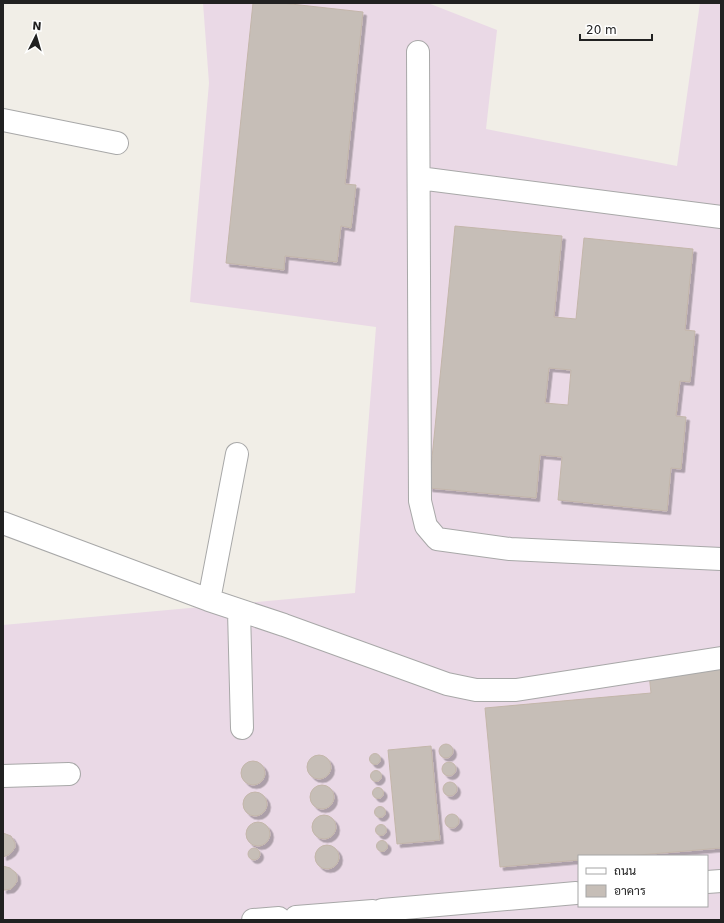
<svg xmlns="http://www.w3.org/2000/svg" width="724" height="923" font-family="'DejaVu Sans',Sarabun,sans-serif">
<defs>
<filter id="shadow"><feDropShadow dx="3.5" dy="3.5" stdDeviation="0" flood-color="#0004"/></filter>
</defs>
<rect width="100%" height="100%" fill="#f1eee7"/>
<path fill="#ead9e6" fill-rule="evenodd" d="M203,3H428L497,30L486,129L677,166L700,3H721V920H3V625L355,593L376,327L190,302L209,83ZM579,856H707V906H579Z"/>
<path fill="#c6beb7" stroke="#c3b6aa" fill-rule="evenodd" filter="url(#shadow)" d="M253,3H282L363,12L345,184L356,185L351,228L341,226L337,262L285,256L284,270L226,263Z
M455,226L562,236L554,317L576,319L584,238L693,249L685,330L695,331L690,382L680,381L676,416L686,417L681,469L671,468L667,511L558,500L562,457L540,455L536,498L429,488ZM549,368L571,370L568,405L545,403Z
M721,667V848L628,856H579V860L500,867L485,708L651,693L649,674Z
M439 751a7 7 0 1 1 14 0a7 7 0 1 1-14 0Z
M431,746L440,840L397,844L388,750Z
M369.5 759a5.5 5.5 0 1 1 11 0a5.5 5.5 0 1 1-11 0Z
M307 767a12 12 0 1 1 24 0a12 12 0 1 1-24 0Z
M241 773a12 12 0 1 1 24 0a12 12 0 1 1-24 0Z
M442 769a7 7 0 1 1 14 0a7 7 0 1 1-14 0Z
M370.5 776a5.5 5.5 0 1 1 11 0a5.5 5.5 0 1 1-11 0Z
M443 789a7 7 0 1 1 14 0a7 7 0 1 1-14 0Z
M310 797a12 12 0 1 1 24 0a12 12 0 1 1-24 0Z
M372.5 793a5.5 5.5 0 1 1 11 0a5.5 5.5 0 1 1-11 0Z
M243 804a12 12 0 1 1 24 0a12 12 0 1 1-24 0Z
M374.5 812a5.5 5.5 0 1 1 11 0a5.5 5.5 0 1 1-11 0Z
M445 821a7 7 0 1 1 14 0a7 7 0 1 1-14 0Z
M312 827a12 12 0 1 1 24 0a12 12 0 1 1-24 0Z
M246 834a12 12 0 1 1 24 0a12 12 0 1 1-24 0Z
M375.5 830a5.5 5.5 0 1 1 11 0a5.5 5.5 0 1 1-11 0Z
M3,833L11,836L15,843V847L12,852L8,855L3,857Z
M376.5 846a5.5 5.5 0 1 1 11 0a5.5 5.5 0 1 1-11 0Z
M315 857a12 12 0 1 1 24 0a12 12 0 1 1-24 0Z
M248 854a6 6 0 1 1 12 0a6 6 0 1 1-12 0Z
M3,866L10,868L16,873L17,877V881L14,886L11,889L5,890H3Z"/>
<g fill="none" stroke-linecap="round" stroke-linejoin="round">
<g stroke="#a8a8a8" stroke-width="24">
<path id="minor" d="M418,52L420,501L426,526L437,539L510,549L721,559
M3,120L117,143
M419,178L721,217
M3,523L209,600L284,625L447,684L476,690H516L721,658
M209,600L237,454
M239,611L242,728
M3,776L69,774
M707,882L721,881
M382,910L576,893
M296,917L373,911
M253,920L279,918"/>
</g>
<use href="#minor" stroke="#fff" stroke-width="22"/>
</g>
<rect width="724" height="923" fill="none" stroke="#212121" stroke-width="8"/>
<rect x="578" y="855" width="130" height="52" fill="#ffffff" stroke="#a6a6a6"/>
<rect x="586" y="868" width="20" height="6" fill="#ffffff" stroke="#a6a6a6"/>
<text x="614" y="875" font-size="12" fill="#212121">ถนน</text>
<rect x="586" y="885" width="20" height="12" fill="#c6beb7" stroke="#a6a6a6"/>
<text x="614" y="895" font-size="12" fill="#212121">อาคาร</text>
<g transform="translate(36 36) rotate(5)" stroke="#ffffff" stroke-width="3" paint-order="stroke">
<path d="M0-3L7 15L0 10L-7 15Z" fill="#212121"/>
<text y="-6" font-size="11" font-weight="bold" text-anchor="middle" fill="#212121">N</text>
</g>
<path d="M580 34v6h72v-6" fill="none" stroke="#212121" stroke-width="2"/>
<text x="586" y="34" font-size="12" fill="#212121" stroke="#ffffff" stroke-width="3" paint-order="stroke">20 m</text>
</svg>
